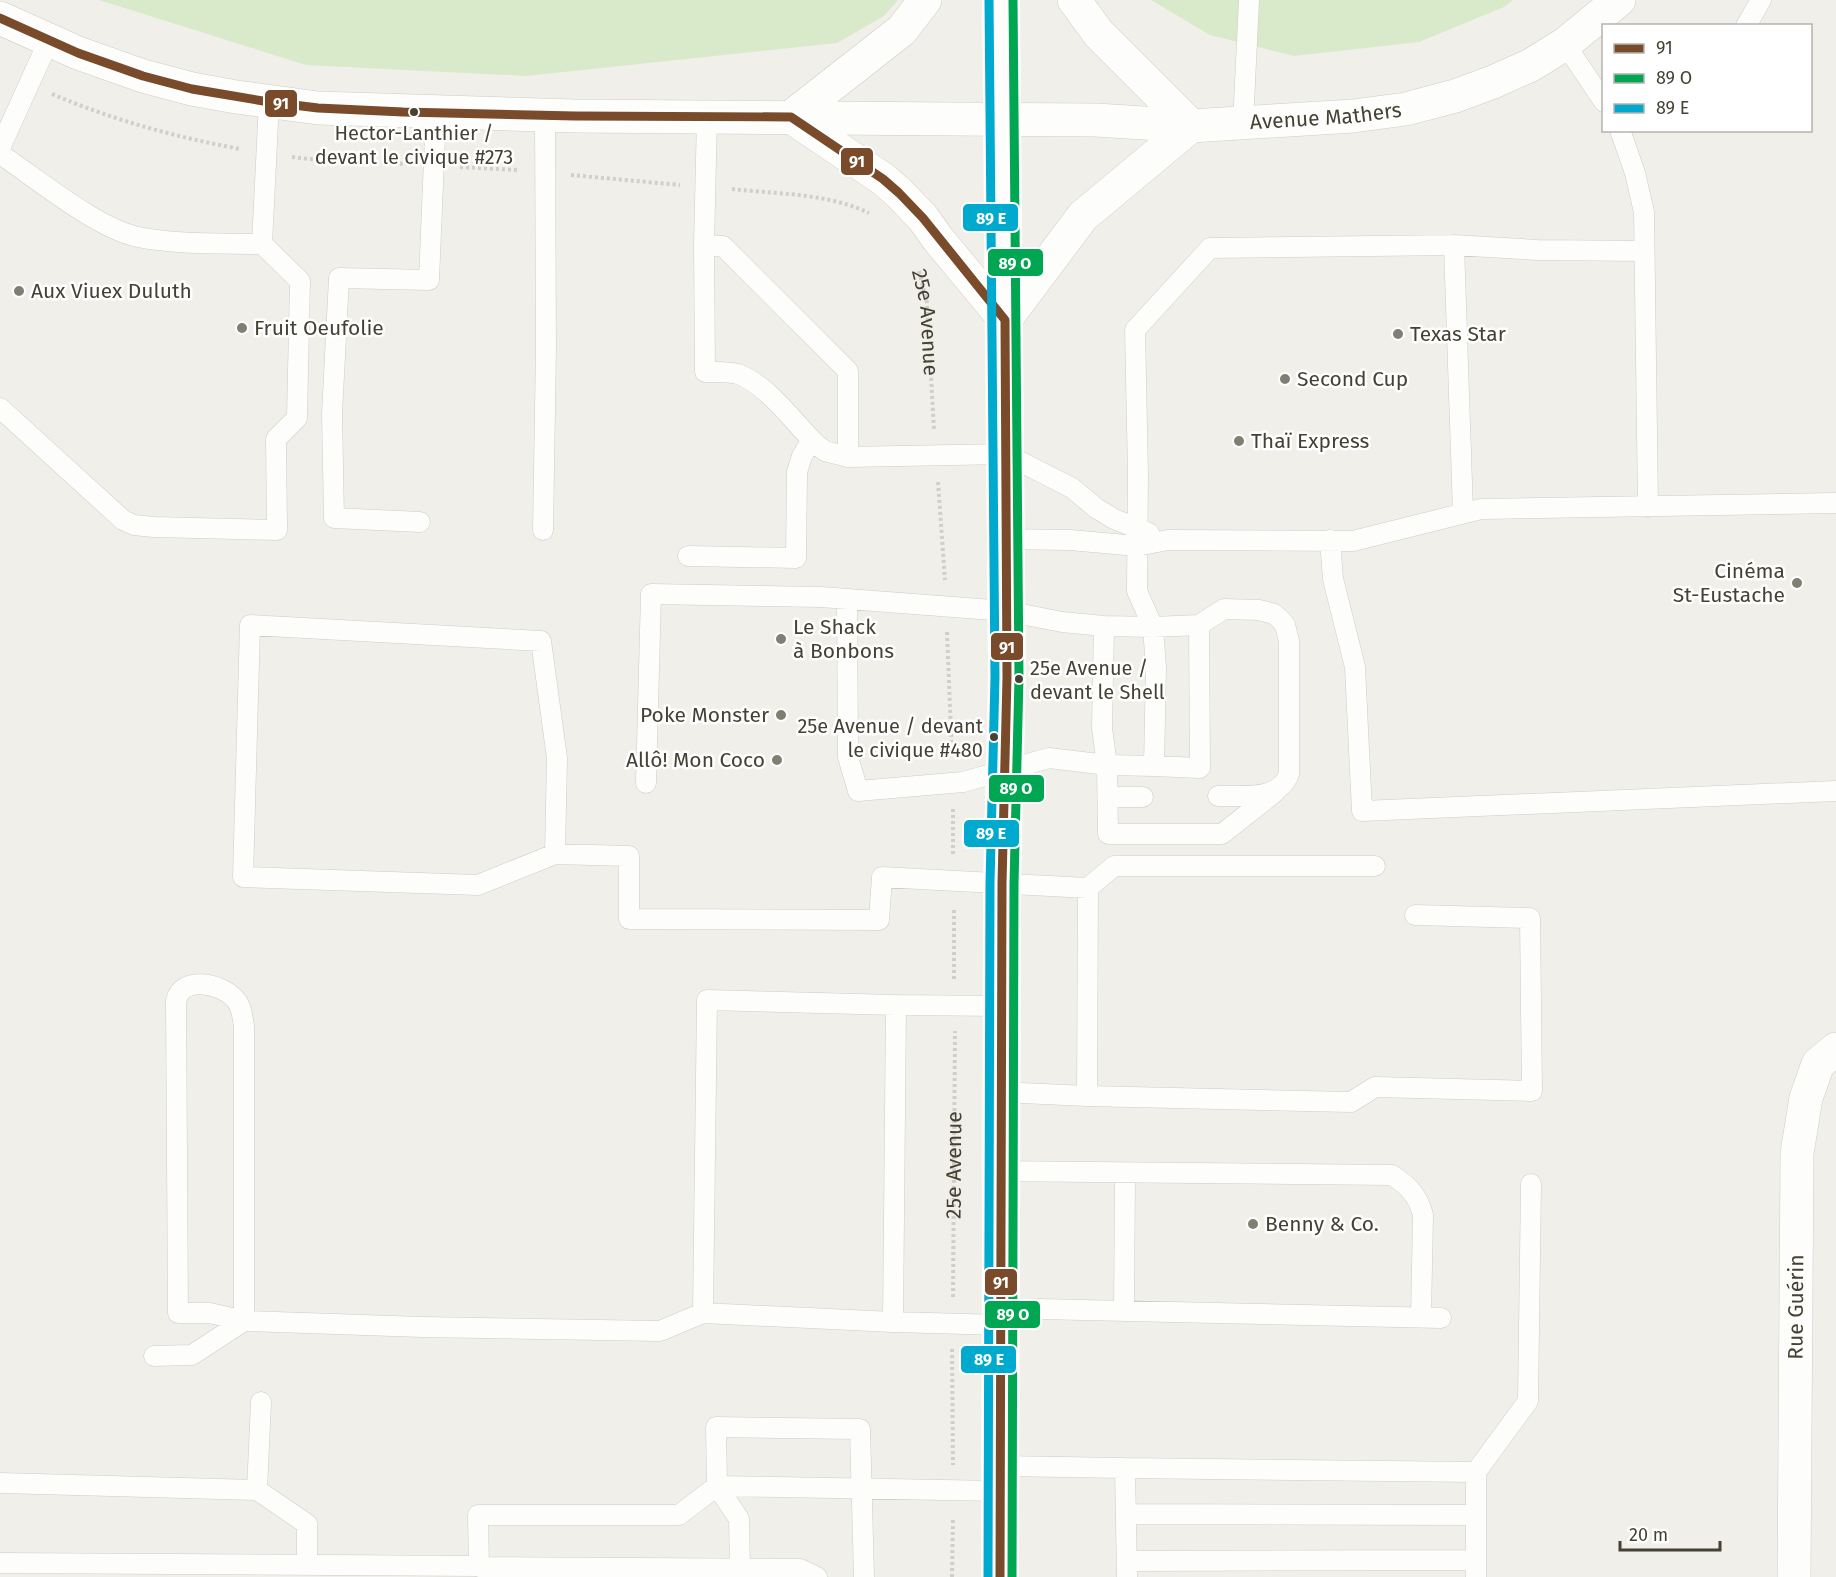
<svg xmlns="http://www.w3.org/2000/svg" width="1836" height="1577" font-family="'Fira Sans',sans-serif">
<rect width="100%" height="100%" fill="#f0efe9"/>
<path fill="#d8eac9" d="M99,0H898L884,16L837,43L526,76L306,65Z
M1151,0H1513L1504,7L1419,42L1294,56L1210,35Z"/>
<g fill="none" stroke-linecap="round" stroke-linejoin="round">
<g stroke="#cecdc7" stroke-width="21">
<path id="service" d="M1746,26L1761,0
M1565,44L1604,102
M707,117L704,245L705,372C715,372 728,371 738,374C768,385 794,423 817,445L825,451L848,457
M1243,124L1249,0
M1620,130L1635,173L1644,212L1648,507
M0,148L49,40
M0,154C36,178 96,228 138,237C178,245 221,243 262,244L269,102
M704,245L723,246L848,371V457L1005,454L1072,488L1096,508L1114,519L1149,533
M1454,245L1463,513
M0,408L123,520L134,525L154,527L277,530L276,439L297,418L300,281L262,244
M420,522L334,518L332,414L339,278L429,280L436,112
M543,530L546,348L545,116
M1005,539L1070,540L1137,546L1168,540L1353,541L1481,509L1836,503
M1330,540L1333,579L1355,667L1362,811L1836,791
M688,556L796,558L797,472L802,456L812,440
M847,599L848,757L858,791L963,782L1049,758L1107,765L1154,766L1156,668L1153,627L1199,625L1224,609L1259,610L1274,614L1280,619L1285,625L1289,641V774C1278,802 1242,795 1218,796
M250,625L541,641L557,758L555,854L478,885L243,877Z
M1104,626L1102,728L1107,765L1108,834H1222L1275,792
M1154,766L1200,768L1199,625
M646,783L651,594L821,597L1006,611L1062,622L1104,626L1153,627L1137,591L1138,474L1135,330L1210,248L1454,245L1537,250L1644,251
M1108,797H1143
M555,854L629,856V919L879,920L882,877L1088,888L1087,1096L1001,1092
M1088,888L1114,866H1375
M1002,1006L896,1005L893,1322L1001,1325L1038,1309L1441,1318
M1087,1096L1351,1102L1375,1087L1532,1091L1530,918L1415,915
M1001,1171L1392,1175C1409,1186 1418,1196 1423,1215L1421,1317
M1124,1311L1125,1173
M244,1321V1026C242,1016 242,1006 235,999C221,983 181,975 176,1001L178,1313H210L244,1321L422,1327L660,1331L703,1313
M893,1322L703,1313L707,1000L896,1005
M154,1356L192,1355L244,1321
M1000,1466L1125,1468L1127,1577
M1125,1468L1476,1472
M0,1483L257,1490L307,1524V1565
M257,1490L261,1402
M1126,1514L1476,1515
M1127,1561L1476,1560
M0,1563L479,1566
M740,1569L739,1519L717,1486L716,1427L860,1429L864,1577
M817,1577L800,1569L479,1567L478,1515H679L717,1486L1000,1491
M1476,1577V1472L1528,1401L1531,1184"/>
</g>
<g stroke="#cecdc7" stroke-width="34">
<g id="minor">
<path id="s3" d="M1794,1577L1797,1153L1806,1098L1818,1064L1836,1049"/>
</g>
</g>
<g stroke="#cecdc7" stroke-width="34">
<g id="tertiary">
<path d="M1074,0L1099,34L1191,126"/>
<path id="s4" d="M0,18L78,53L143,76L192,89L236,97L318,108L575,116L1096,120L1191,126L1353,116L1406,109L1455,96L1493,82L1531,65L1565,44L1619,0"/>
<path d="M791,117L883,179L899,193L923,218L938,239L1005,320"/>
<path d="M791,117L902,30L925,0"/>
<path d="M1005,320L1083,216L1191,126"/>
<path d="M1000,1577L1002,884L1007,677L1001,0"/>
</g>
</g>
<g stroke="#d0cfca" stroke-width="4" stroke-dasharray="3 3" stroke-linecap="butt">
<path d="M52,94C113,120 175,137 240,149"/>
<path d="M292,157L328,161L407,164"/>
<path d="M460,167L518,170"/>
<path d="M571,175L680,185"/>
<path d="M732,189C777,194 827,193 869,213"/>
<path id="s1" d="M919,271L927,303L934,430"/>
<path d="M938,482L945,580"/>
<path d="M947,632L952,757"/>
<path d="M953,809V856"/>
<path d="M954,979V908"/>
<path id="s2" d="M953,1297L955,1031"/>
<path d="M952,1349L953,1465"/>
<path d="M952,1577L953,1517"/>
</g>
<use href="#service" stroke="#fdfdfc" stroke-width="20"/>
<use href="#minor" stroke="#fdfdfc" stroke-width="33"/>
<use href="#tertiary" stroke="#fdfdfc" stroke-width="33"/>
<g stroke="#fff" stroke-width="14">
<path id="bus-1" d="M0,18L78,53L143,76L192,89L269,102L318,108L403,112L575,116L791,117L883,179L899,193L923,218L1005,320L1007,677L1002,884L1000,1577"/>
</g>
<g stroke="#fff" stroke-width="14">
<path id="bus-2" d="M1012,1577L1014,884L1019,677L1013,0"/>
</g>
<g stroke="#fff" stroke-width="14">
<path id="bus-3" d="M988,1577L990,884L995,677L989,0"/>
</g>
<use href="#bus-1" stroke="#7a4b2a" stroke-width="9"/>
<use href="#bus-2" stroke="#00a651" stroke-width="9"/>
<use href="#bus-3" stroke="#00a9ce" stroke-width="9"/>
</g>
<g fill="#454235" stroke="#fff" stroke-width="2">
<circle cx="414" cy="112" r="5"/>
<circle cx="1019" cy="679" r="5"/>
<circle cx="994" cy="737" r="5"/>
</g>
<g fill="#817f74" stroke="#fff" stroke-width="2">
<circle cx="19" cy="291" r="6"/>
<circle cx="242" cy="328" r="6"/>
<circle cx="1398" cy="334" r="6"/>
<circle cx="1285" cy="379" r="6"/>
<circle cx="1239" cy="441" r="6"/>
<circle cx="1797" cy="583" r="6"/>
<circle cx="781" cy="639" r="6"/>
<circle cx="781" cy="715" r="6"/>
<circle cx="777" cy="760" r="6"/>
<circle cx="1253" cy="1224" r="6"/>
</g>
<g text-anchor="middle" stroke-width="5" stroke-linejoin="round" paint-order="stroke">
<g font-size="20" fill="#454235" stroke="#fff">
<text x="414" y="140">Hector-Lanthier /<tspan x="414" dy="24">devant le civique #273</tspan></text>
<text x="1030" y="675" text-anchor="start">25e Avenue /<tspan x="1030" dy="24">devant le Shell</tspan></text>
<text x="983" y="733" text-anchor="end">25e Avenue / devant<tspan x="983" dy="24">le civique #480</tspan></text>
</g>
<g font-size="21" fill="#454235" stroke="#fff">
<text dy="7" stroke="none"><textPath href="#s4" startOffset="1341">Avenue Mathers</textPath></text>
<text dy="7" stroke="none"><textPath href="#s1" startOffset="52">25e Avenue</textPath></text>
<text dy="7" stroke="none"><textPath href="#s2" startOffset="132">25e Avenue</textPath></text>
<text dy="7" stroke="none"><textPath href="#s3" startOffset="270">Rue Guérin</textPath></text>
</g>
<g font-size="21" fill="#454235" stroke="#fff" text-anchor="start">
<text x="31" y="298">Aux Viuex Duluth</text>
<text x="254" y="335">Fruit Oeufolie</text>
<text x="1410" y="341">Texas Star</text>
<text x="1297" y="386">Second Cup</text>
<text x="1251" y="448">Thaï Express</text>
<text x="1785" y="578" text-anchor="end">Cinéma<tspan x="1785" dy="24">St-Eustache</tspan></text>
<text x="793" y="634">Le Shack<tspan x="793" dy="24">à Bonbons</tspan></text>
<text x="769" y="722" text-anchor="end">Poke Monster</text>
<text x="765" y="767" text-anchor="end">Allô! Mon Coco</text>
<text x="1265" y="1231">Benny &amp; Co.</text>
</g>
</g>
<g stroke="#fff" stroke-width="2">
<rect x="264" y="89" width="34" height="29" rx="6" fill="#7a4b2a"/>
<rect x="840" y="147" width="34" height="29" rx="6" fill="#7a4b2a"/>
<rect x="962" y="203" width="57" height="29" rx="6" fill="#00a9ce"/>
<rect x="987" y="248" width="57" height="29" rx="6" fill="#00a651"/>
<rect x="990" y="632" width="34" height="29" rx="6" fill="#7a4b2a"/>
<rect x="988" y="774" width="57" height="29" rx="6" fill="#00a651"/>
<rect x="963" y="819" width="57" height="29" rx="6" fill="#00a9ce"/>
<rect x="984" y="1268" width="34" height="28" rx="6" fill="#7a4b2a"/>
<rect x="984" y="1300" width="57" height="29" rx="6" fill="#00a651"/>
<rect x="960" y="1345" width="57" height="29" rx="6" fill="#00a9ce"/>
</g>
<g font-size="16" text-anchor="middle" font-weight="bold" fill="#fff">
<text x="281" y="109">91</text>
<text x="857" y="167">91</text>
<text x="991" y="224">89 E</text>
<text x="1015" y="269">89 O</text>
<text x="1007" y="653">91</text>
<text x="1016" y="794">89 O</text>
<text x="991" y="839">89 E</text>
<text x="1001" y="1288">91</text>
<text x="1013" y="1320">89 O</text>
<text x="989" y="1365">89 E</text>
</g>
<rect x="1602" y="24" width="210" height="108" fill="#ffffff" stroke="#b5b3ae" stroke-width="1.5"/>
<rect x="1614" y="44" width="30" height="9" fill="#7a4b2a" stroke="#b5b3ae" stroke-width="1.5"/>
<text x="1656" y="54" font-size="18" fill="#454235">91</text>
<rect x="1614" y="74" width="30" height="9" fill="#00a651" stroke="#b5b3ae" stroke-width="1.5"/>
<text x="1656" y="84" font-size="18" fill="#454235">89 O</text>
<rect x="1614" y="104" width="30" height="9" fill="#00a9ce" stroke="#b5b3ae" stroke-width="1.5"/>
<text x="1656" y="114" font-size="18" fill="#454235">89 E</text>
<path d="M1620 1541v9h100v-9" fill="none" stroke="#454235" stroke-width="3"/>
<text x="1629" y="1541" font-size="18" fill="#454235" stroke="#ffffff" stroke-width="4.5" paint-order="stroke">20 m</text>
</svg>
